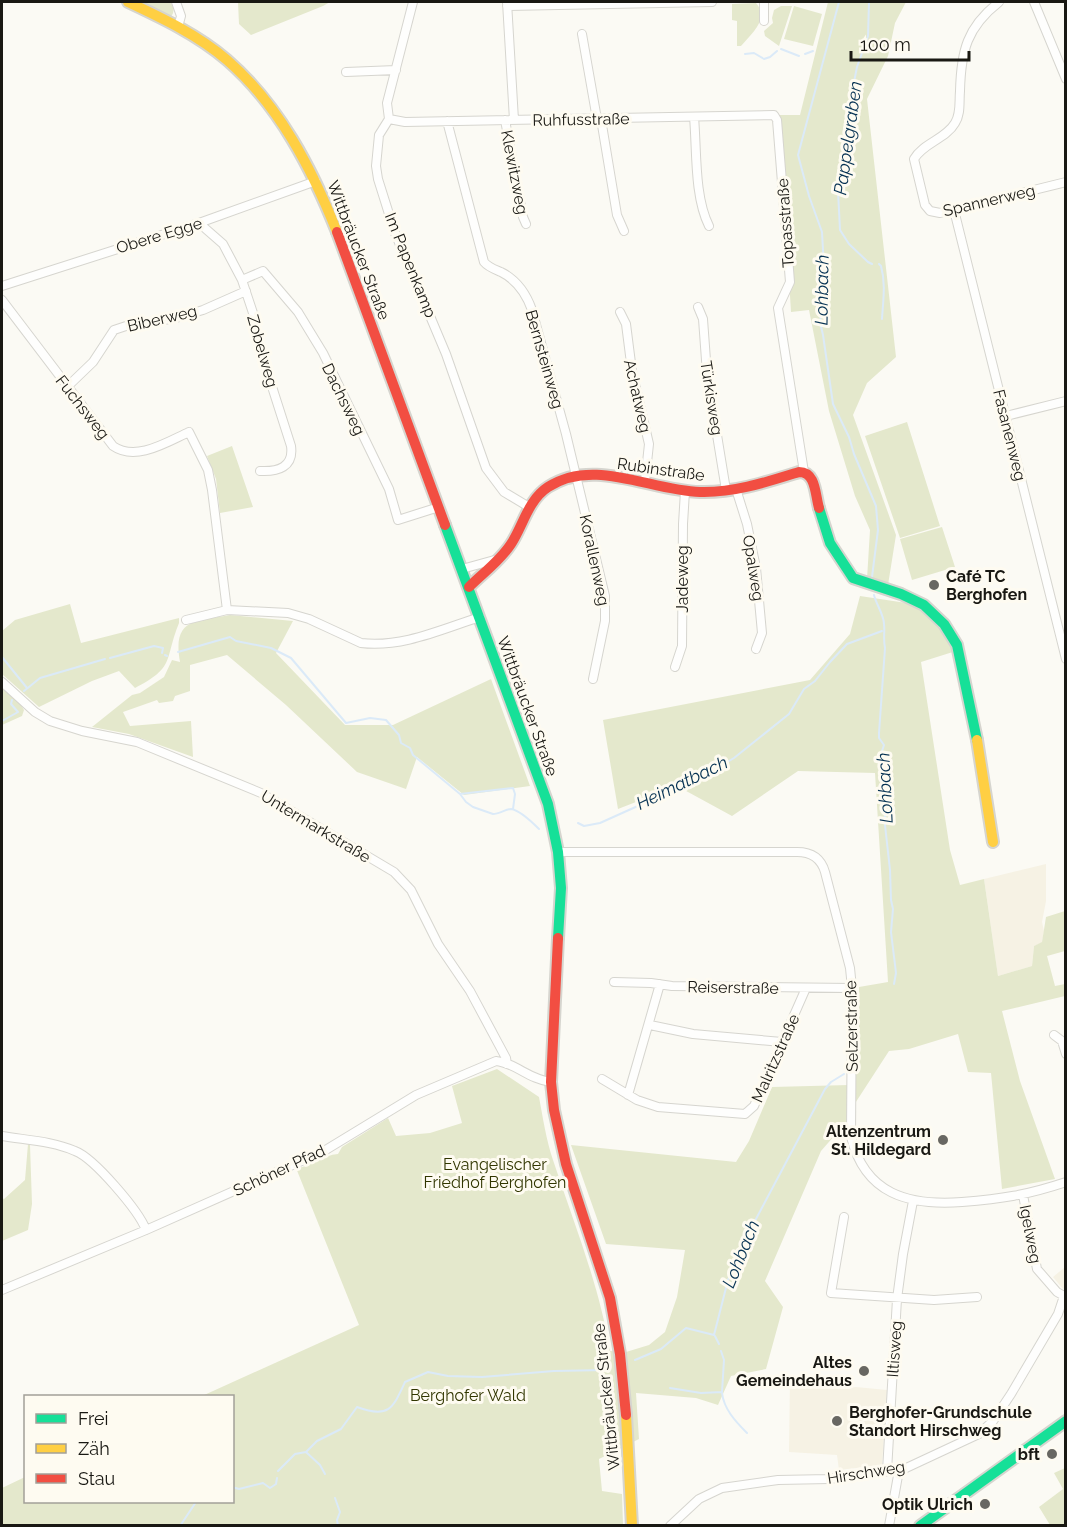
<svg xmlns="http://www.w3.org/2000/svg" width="1067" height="1527" font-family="Raleway,sans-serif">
<rect width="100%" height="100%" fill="#fbfaf4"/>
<path fill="#f6f2e4" d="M1046,864V901L1042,922L1044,931L1042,943L1034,946L1032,966L998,976L984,879Z
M1065,1267V1288L1063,1289L1053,1277Z
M790,1377L841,1381V1389L856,1387L887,1390L882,1465L839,1470L837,1455L789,1452Z"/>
<path fill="#e4e8cc" d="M138,2H170C174,7 175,11 171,17Z
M238,2H330L323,6L251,35L239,24Z
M828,2H906L895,23L888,56L867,99L896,357L867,383L853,415L896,535L888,585L867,579L870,530L855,496L829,411L809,310L791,312L779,115H800Z
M756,3C770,19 751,34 741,46H737V21L732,20V4Z
M781,6H792L779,46L765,36L764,31L773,23L772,18L774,10Z
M794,6L822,14L813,46L784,39Z
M907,422L940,526L900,538L865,436Z
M232,446L253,507L220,513L216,479L207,456Z
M942,527L955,567L912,580L900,539Z
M860,596L913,604L938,623L956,651L921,662L950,850L960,885L984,879L998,976L1032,966L1034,946L1042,942L1046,917L1065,911V951L1047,956L1055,986L1065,984V996L1002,1011L1020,1081L1055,1179L1002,1189L991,1073L968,1072L958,1034L909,1049L889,1051L852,1108L859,1022V987L888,982L875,773L798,771L732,816L677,786L618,809L603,720L810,680L850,634Z
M70,604L81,643L179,618V623C164,660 176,667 135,688L119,671L92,681L39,707L2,674V631L15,620Z
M230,615L293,621L276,653L345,725H393L491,679L530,786L464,795L417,757L406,789L357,772L286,705L227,655L190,665V691L175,696L173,701L159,703L157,700L123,712L130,726L191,721L193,757L129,734L92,727L132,695L140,693L164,677L172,660L180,662C172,618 196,621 230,615Z
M2,687L21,705L24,710L22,716L2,725Z
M497,1069L539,1097C543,1118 546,1139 553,1160C574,1224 599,1284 610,1351L626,1352L649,1345L665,1332L677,1297L685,1250L606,1244L571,1145L736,1162L749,1141L772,1087L849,1085V1119L821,1151L765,1281L783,1307L766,1369L731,1376L718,1405L696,1398L636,1393L639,1439L599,1459L602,1491L622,1494L623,1525H2V1488L25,1477L26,1502H232V1396H202L359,1325L296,1168C311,1167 323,1155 338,1154L342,1147L388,1118L396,1136L430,1133L462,1123L452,1086Z
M28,1144L30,1145L32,1204L28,1230L2,1241V1198L4,1199L25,1180Z
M1065,1468V1525H1050L1039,1507L1063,1489L1054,1473Z"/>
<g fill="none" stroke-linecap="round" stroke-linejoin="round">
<path stroke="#dbeaf8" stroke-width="2" d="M839,2L798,155L809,196L822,232L825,286L820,322L823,335L833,404L849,437L854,454L876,506L878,530L872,577
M869,2L868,36L857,67L854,82L838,191L840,230L849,244L868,262L872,264
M781,49L799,56
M745,54L754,53L764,59L770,57L777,51
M805,54L813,51
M879,264L881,266C886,284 883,301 882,319
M874,595C876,604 884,615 884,624C885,633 883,638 885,648L879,733V738L884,745L881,754L885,797V825L890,870L891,900L893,909L891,932L896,973L894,984
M178,652L230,637L236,641L271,648L291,658L346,723L370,718L386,720L399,735L401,743L410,748L413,755L460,794L466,802L473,807L493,814C499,814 506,809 511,809C519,810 534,824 539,829
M165,655L167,656
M2,657L27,688
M110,658L154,646L163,648L162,653
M24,691L40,678L105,659
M2,721L18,712L11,704L12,700
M460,794L513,788L515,794L513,809
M578,823L584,826L600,823L640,805L650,798L709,773L734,758L789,714L804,689L815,681L830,662L847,644L882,631
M715,1336L719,1344
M635,1360L661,1349L686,1328L714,1335L728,1280L736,1263L739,1251L825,1089L831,1082L844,1074
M670,1388L701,1393L722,1392L724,1360L721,1351
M722,1393C724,1409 735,1421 747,1433
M306,1452L320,1465L325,1474
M278,1471L295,1454L306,1452L317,1441L341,1429L357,1407C389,1419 393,1408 405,1382L428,1372L448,1376L482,1377L554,1371L606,1370
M232,1481V1483
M232,1487L239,1489L263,1483L270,1488L276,1484L277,1478
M335,1498L340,1512L337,1520L338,1526
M180,1526L196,1502"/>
<g stroke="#d6d5cf" stroke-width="10">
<path id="street" d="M176,2L181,16L178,27
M413,2L387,103L389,119L379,135L376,166L378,179L395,233L446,354L486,468L504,492L529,507
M507,2L514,120
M764,2V21
M999,2C967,27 961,51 960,91C959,102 961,114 955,123C946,139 923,143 914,159L925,205L930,211L940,213L1066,182
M1034,2L1066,79
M507,6L712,2
M582,34L597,119
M346,72L396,70
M694,117C697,150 694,196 709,226
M389,119L405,122L774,115L777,120L790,282L778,308L804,472
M601,119L617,215L624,231
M505,120L523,217L526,224
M447,121L484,262C488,267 494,269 501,272C517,280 526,293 532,310L566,434L605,596V621L593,679
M954,210L1066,659
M199,223L223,244L242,280L254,316L259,346L291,446C294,467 278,472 260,471
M242,280L263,271L298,312L323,353L389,489L398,520L439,507
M2,286L199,223L316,181
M2,300L113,446C136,462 167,442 189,432L208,470L212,490L227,610
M698,307L703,319L707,374L726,490
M620,312L626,324L632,371L649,444L645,481
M67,387L93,362L114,330L126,326L176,318L203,310L246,291
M1006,416L1066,401
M736,489L747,524L756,568L762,633L756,649
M462,569L498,559
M186,620L227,610L288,613L309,619L361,643C402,648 442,629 480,617
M675,667L682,646L683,524L685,491
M2,682L35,712L50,721L82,731L137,742L261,793L394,872L411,890L438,944L470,991L506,1058L507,1064
M558,852H797C811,852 821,858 825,872L850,968L852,988L851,1137C865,1194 908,1206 962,1202C1001,1199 1027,1195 1066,1182
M614,982L651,983L672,986L852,988
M650,1025L693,1034L782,1042
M1054,1035L1062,1041L1066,1054
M602,1079L637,1100L658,1107L745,1114L754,1106L806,988
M628,1095L660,984
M2,1136C25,1140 53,1141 75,1151C94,1158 139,1211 146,1230
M1023,1195L1037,1269L1057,1292L1066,1297
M844,1217L831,1293L934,1300L977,1297
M2,1290L146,1230L324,1151L416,1095L496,1061C516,1063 528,1079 551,1082
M887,1471L897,1299L903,1254L913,1201
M670,1526L699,1499L722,1488L778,1480L829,1479L904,1469L979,1434L993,1421L1011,1394L1058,1314L1064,1296
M889,1526L899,1470"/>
</g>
<g stroke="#d6d5cf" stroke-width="14">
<path id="fast" d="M819,508L830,543L853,578L901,594L924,605L944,624L957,645L977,740
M445,525L548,804L558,852L561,888L558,938
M920,1526L1066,1421"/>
</g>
<g stroke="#d6d5cf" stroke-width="14">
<path id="slow" d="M128,2C162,18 198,35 227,60C279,105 312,169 337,232
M977,740L993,842
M626,1415L632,1526"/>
</g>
<g stroke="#d6d5cf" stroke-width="14">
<path id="jam" d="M337,232L445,525
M469,587C483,573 500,561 511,544C523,526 528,500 548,487C594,457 651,491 700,492C734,493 767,482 799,472C816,472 815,494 819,508
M558,938L551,1082L554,1110L566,1164L610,1298L620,1354L626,1415"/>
</g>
<use href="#street" stroke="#fefefd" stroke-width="8"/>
<use href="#fast" stroke="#16e098" stroke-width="10"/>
<use href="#slow" stroke="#ffcf43" stroke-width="10"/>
<use href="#jam" stroke="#f24e42" stroke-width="10"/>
</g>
<g fill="#686762" stroke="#fefbf1" stroke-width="2">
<circle cx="934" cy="585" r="6"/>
<circle cx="943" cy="1140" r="6"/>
<circle cx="864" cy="1371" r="6"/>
<circle cx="837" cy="1421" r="6"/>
<circle cx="1052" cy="1454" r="6"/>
<circle cx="985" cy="1504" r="6"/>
</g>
<g text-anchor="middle" stroke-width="6" stroke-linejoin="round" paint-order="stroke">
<g font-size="16" fill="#191813" stroke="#fefbf1">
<text transform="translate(581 119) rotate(-1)" y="6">Ruhfusstraße</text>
<text transform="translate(515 172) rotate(79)" y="6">Klewitzweg</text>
<text transform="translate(989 200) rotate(-13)" y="6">Spannerweg</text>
<text transform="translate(785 223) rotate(-94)" y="6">Topasstraße</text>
<text transform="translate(159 235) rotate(-17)" y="6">Obere Egge</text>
<text transform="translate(359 250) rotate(69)" y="6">Wittbräucker Straße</text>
<text transform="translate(411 265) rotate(68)" y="6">Im Papenkamp</text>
<text transform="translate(162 318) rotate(-13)" y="6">Biberweg</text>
<text transform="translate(263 351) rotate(74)" y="6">Zobelweg</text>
<text transform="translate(545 359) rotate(74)" y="6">Bernsteinweg</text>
<text transform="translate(638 396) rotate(77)" y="6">Achatweg</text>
<text transform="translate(712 398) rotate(81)" y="6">Türkisweg</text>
<text transform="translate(344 399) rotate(64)" y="6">Dachsweg</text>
<text transform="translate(83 407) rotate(52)" y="6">Fuchsweg</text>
<text transform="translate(1010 435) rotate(76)" y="6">Fasanenweg</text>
<text transform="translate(661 469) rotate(8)" y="6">Rubinstraße</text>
<text transform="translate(595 560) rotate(78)" y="6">Korallenweg</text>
<text transform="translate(754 568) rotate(81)" y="6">Opalweg</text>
<text transform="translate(682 579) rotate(-90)" y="6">Jadeweg</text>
<text transform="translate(528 706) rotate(70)" y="6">Wittbräucker Straße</text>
<text transform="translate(316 826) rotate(31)" y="6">Untermarkstraße</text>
<text transform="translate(733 987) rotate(1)" y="6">Reiserstraße</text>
<text transform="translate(851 1026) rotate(-91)" y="6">Selzerstraße</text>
<text transform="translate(775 1058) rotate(-66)" y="6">Malritzstraße</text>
<text transform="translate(279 1170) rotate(-25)" y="6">Schöner Pfad</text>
<text transform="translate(1031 1234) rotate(79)" y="6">Igelweg</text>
<text transform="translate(894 1349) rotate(-86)" y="6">Iltisweg</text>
<text transform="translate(606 1397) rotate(-96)" y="6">Wittbräucker Straße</text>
<text transform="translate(866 1472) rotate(-9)" y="6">Hirschweg</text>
</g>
<g font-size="16" font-weight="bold" fill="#191813" stroke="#fefbf1" text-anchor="end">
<text x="946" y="582" text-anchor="start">Café TC<tspan x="946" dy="18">Berghofen</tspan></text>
<text x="931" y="1137">Altenzentrum<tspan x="931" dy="18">St. Hildegard</tspan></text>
<text x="852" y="1368">Altes<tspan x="852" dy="18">Gemeindehaus</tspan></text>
<text x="849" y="1418" text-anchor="start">Berghofer-Grundschule<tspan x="849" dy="18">Standort Hirschweg</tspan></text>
<text x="1040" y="1460">bft</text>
<text x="973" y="1510">Optik Ulrich</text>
</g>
<g font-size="16" fill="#313600" stroke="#fefbf1">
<text x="495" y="1170">Evangelischer<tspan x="495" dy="18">Friedhof Berghofen</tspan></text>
<text x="468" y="1401">Berghofer Wald</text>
</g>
<g font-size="18" font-style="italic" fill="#063253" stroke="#fefbf1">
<text transform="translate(848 138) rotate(-82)" y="6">Pappelgraben</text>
<text transform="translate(822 290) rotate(-89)" y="6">Lohbach</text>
<text transform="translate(682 783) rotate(-26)" y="6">Heimatbach</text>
<text transform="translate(885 788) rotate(-93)" y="6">Lohbach</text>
<text transform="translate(741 1254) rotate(-68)" y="6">Lohbach</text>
</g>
</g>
<rect width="1067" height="1527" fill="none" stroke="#191813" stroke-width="6"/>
<rect x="24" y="1395" width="210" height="108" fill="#fefbf1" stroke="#a2a098" stroke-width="1.5"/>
<rect x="36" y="1414" width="30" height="9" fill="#16e098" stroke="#a2a098" stroke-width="1.5"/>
<text x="78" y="1425" font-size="18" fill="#191813">Frei</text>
<rect x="36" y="1444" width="30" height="9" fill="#ffcf43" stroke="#a2a098" stroke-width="1.5"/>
<text x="78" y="1455" font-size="18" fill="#191813">Zäh</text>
<rect x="36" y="1474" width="30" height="9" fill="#f24e42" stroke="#a2a098" stroke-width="1.5"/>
<text x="78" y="1485" font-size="18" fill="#191813">Stau</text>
<path d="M851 51v9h118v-9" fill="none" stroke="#191813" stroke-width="3"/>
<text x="860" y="51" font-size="18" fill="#191813" stroke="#fefbf1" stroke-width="4.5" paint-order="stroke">100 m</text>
</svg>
